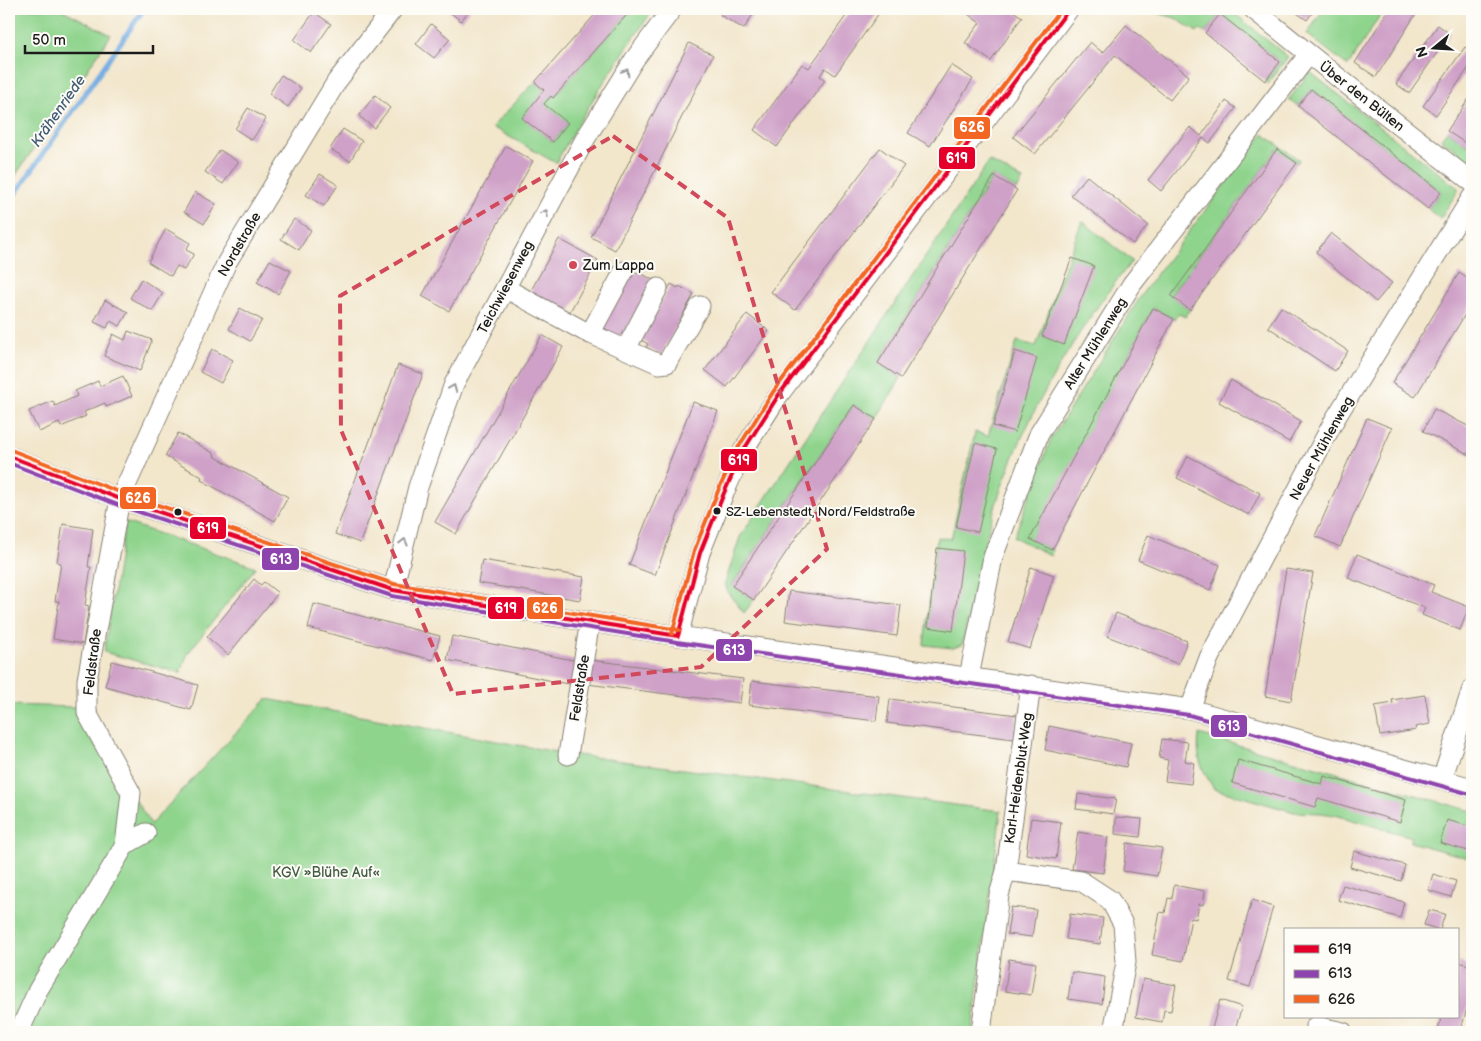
<svg xmlns="http://www.w3.org/2000/svg" width="1481" height="1041" font-family="'Balsamiq Sans',sans-serif">
<rect width="100%" height="100%" fill="#fdfcf7"/>
<filter id="ink" filterUnits="userSpaceOnUse"><feTurbulence type="fractalNoise" baseFrequency=".02" numOctaves="2"/><feDisplacementMap in="SourceGraphic" scale="10" xChannelSelector="R" yChannelSelector="G"/><feConvolveMatrix kernelMatrix="1 2 1 2 8 2 1 2 1" color-interpolation-filters="sRGB"/></filter>
<filter id="wash" filterUnits="userSpaceOnUse"><feTurbulence type="fractalNoise" baseFrequency=".0096" numOctaves="4" result="noise"/><feDisplacementMap in="SourceGraphic" scale="20" xChannelSelector="R" yChannelSelector="G"/><feGaussianBlur stdDeviation="1.12" result="paint"/><feColorMatrix in="noise" values="0 0 0 0 0 0 0 0 0 0 0 0 0 0 0 0 0 1.4 0 .05"/><feComposite in="paint" operator="in"/></filter>
<g filter="url(#wash)">
<rect width="100%" height="100%" fill="#f2e6cb"/>
<path fill="#8fd48d" stroke="#567854" d="M9,9H61L111,35L9,185Z
M632,9H654C619,58 585,109 556,163L492,127L535,82L544,90L523,118L553,142L568,123L544,104L551,96L553,98Z
M1135,9H1229L1288,57L1268,84L1265,81L1280,62L1220,14L1205,33L1200,29L1197,32L1175,18L1161,14Z
M1324,9H1384L1348,66L1307,34Z
M1310,72L1459,189L1440,219L1428,209L1441,192L1311,89L1298,106L1289,99Z
M1447,131L1468,145L1472,139V162L1441,139Z
M1263,134L1299,160L1297,163L1277,149L1171,295L1190,310L1185,317L1179,314L1174,319L1153,308L1031,539L1052,550L1051,556L1014,537L1051,439L1144,291Z
M989,161L1023,180L1017,190L993,176L878,363L901,378L876,419L854,405L732,585L754,600L744,613L728,593L725,583L740,537Z
M1082,221L1132,261C1076,331 1027,412 998,498C982,546 973,596 962,645L953,648L924,645L937,537L951,539L975,432L988,436L1017,341L1036,346Z
M125,522L256,567L188,653L180,673L104,652Z
M267,699L562,753L1001,811L972,1032H9V705L75,707L151,824Z
M1199,734L1472,811V859L1410,842L1412,837L1335,815L1320,813L1294,812L1214,789C1201,767 1196,760 1199,734Z"/>
<g fill="none" stroke-linecap="round" stroke-linejoin="round">
<path stroke="#71aae1" stroke-width="5" d="M9,203L144,9"/>
</g>
<g id="blocks">
<path fill="#cfa1c8" d="M446,9H470L461,21Z
M600,9H632L553,98L551,96L544,104L568,123L553,142L522,118L544,90L535,82Z
M724,9H756L744,29L720,15Z
M851,9H882L835,75L825,68L820,76L825,80L777,147L754,130L802,64L809,68Z
M961,9H1010L1022,17L991,61L965,43L980,23Z
M1291,9H1315L1307,20Z
M1389,9H1419L1376,77L1355,63Z
M314,12L331,24L311,53L294,40Z
M1220,14L1280,62L1265,81L1205,33Z
M431,24L450,39L434,58L416,44Z
M1126,25L1189,76L1170,100L1115,55L1035,154L1013,137L1090,42L1103,53Z
M1438,25L1450,34L1409,93L1396,84Z
M689,43L713,55L615,250L591,237Z
M1465,47L1472,52V63L1436,115L1423,106Z
M951,65L973,79L930,146L908,133Z
M281,75L301,88L288,107L269,94Z
M1311,89L1441,192L1428,209L1298,106Z
M1472,94V139L1468,145L1447,131Z
M375,95L390,108L374,128L359,116Z
M1226,101L1236,108L1210,143L1203,138L1161,191L1148,180L1190,127L1201,136Z
M248,108L266,119L252,140L235,129Z
M343,129L362,141L350,161L330,149Z
M506,146L533,161L449,311L422,296Z
M880,148L904,166L795,310L771,292Z
M1277,149L1297,163L1190,310L1171,296Z
M220,150L238,162L223,184L205,172Z
M320,174L338,185L324,206L306,195Z
M994,176L1017,190L901,378L878,363Z
M1087,176L1148,225L1133,244L1071,195Z
M195,192L216,204L204,224L184,212Z
M294,219L311,230L299,250L281,239Z
M166,229L190,243L186,250L194,254L184,270L177,266L171,276L148,262Z
M1331,233L1392,283L1376,302L1316,252Z
M559,239L598,260L567,317L528,296Z
M1072,258L1094,266L1064,345L1042,336Z
M270,260L291,271L278,294L257,282Z
M630,270L637,274L639,272L653,280L621,341L606,333L608,330L601,326Z
M1459,273L1472,281V303L1415,397L1392,383Z
M141,279L163,293L152,311L130,298Z
M671,284L678,288L679,286L694,294L661,355L646,347L648,344L641,340Z
M105,300L128,312L120,326L110,321L107,328L94,322Z
M1281,307L1348,351L1335,371L1268,327Z
M240,308L262,320L250,341L229,329Z
M1153,308L1174,319L1052,550L1030,539Z
M747,314L769,331L727,387L705,370Z
M128,331L152,340L140,371L104,356L113,334L125,340Z
M542,335L563,347L456,534L435,522Z
M212,349L233,360L221,383L200,372Z
M1015,351L1037,358L1015,432L993,426Z
M398,365L423,374L360,543L335,534Z
M123,376L132,396L106,407L105,403L84,412L86,416L61,427L59,423L39,432L29,411L53,401L55,406L77,396L75,391L98,381L100,386Z
M1231,380L1301,421L1289,442L1219,402Z
M693,402L718,411L655,575L629,565Z
M854,405L876,419L754,600L732,586Z
M1434,409L1472,428V456L1423,431Z
M1367,418L1392,428L1340,547L1315,536Z
M178,433L215,454L214,456L288,497L275,521L201,480L202,477L165,456Z
M975,443L997,449L978,532L956,527Z
M1188,456L1260,493L1249,515L1177,478Z
M63,524L93,529L88,567H91L85,605L89,606L83,644L53,639L59,601H55L61,563L57,562Z
M1148,535L1220,565L1210,590L1138,560Z
M937,548L963,551L953,631L928,627Z
M1357,554L1434,585L1431,592L1469,607L1460,630L1422,615L1425,608L1348,578Z
M482,560L584,577L580,600L478,583Z
M1031,567L1054,575L1030,649L1008,642Z
M1286,569L1313,573L1291,701L1265,696Z
M254,579L261,585L264,582L278,593L228,655L207,637Z
M789,591L901,605L897,636L785,621Z
M314,604L440,636L433,660L308,628Z
M1116,613L1187,641L1178,664L1107,636Z
M452,636L578,661L573,685L447,660Z
M590,660L743,679L740,703L587,684Z
M112,661L198,685L191,710L105,686Z
M752,681L879,696L876,721L749,705Z
M1425,695L1430,724L1415,727L1416,730L1380,736L1375,706L1393,703L1392,700Z
M890,699L1017,715L1014,739L887,723Z
M1049,726L1131,743L1126,767L1045,750Z
M1162,739L1188,742L1185,761L1194,763L1191,784L1165,781L1168,760L1159,758Z
M1238,760L1322,784L1324,776L1406,800L1400,822L1318,798L1315,807L1232,783Z
M1078,794L1116,799L1113,814L1076,809Z
M1116,817L1142,819L1140,837L1115,834Z
M1031,818L1061,822L1056,859L1026,854Z
M1447,820L1472,827V852L1440,843Z
M1078,832L1108,837L1103,873L1072,869Z
M1127,843L1162,848L1157,876L1123,871Z
M1354,851L1405,865L1401,881L1350,867Z
M1433,874L1456,881L1451,897L1428,890Z
M1174,885L1205,891L1203,905L1199,904L1196,919L1191,918L1183,961L1152,955L1160,912L1165,913L1168,898L1172,899Z
M1343,885L1404,902L1400,918L1338,900Z
M1252,900L1273,907L1250,987L1229,981Z
M1011,907L1036,910L1032,937L1007,934Z
M1429,910L1445,914L1440,930L1424,925Z
M1070,914L1103,918L1100,944L1066,939Z
M1009,959L1036,963L1031,995L1005,991Z
M1459,962L1472,966V992L1461,1029L1460,1032H1437L1442,1017H1457Z
M1072,972L1105,977L1102,1004L1068,999Z
M1143,979L1176,985L1171,1011L1164,1010L1162,1022L1136,1017Z
M1220,1000L1242,1007L1234,1032H1211Z"/>
</g>
</g>
<g filter="url(#ink)">
<use href="#blocks" fill-opacity="0" stroke="#878174" stroke-width="1"/>
<g fill="none" stroke-linecap="round" stroke-linejoin="round">
<g stroke="#878174" stroke-width="21">
<path id="minor" d="M1253,9L1340,79L1472,182
M505,288L584,331L659,364L667,363L669,359L700,306
M590,334L624,271
M626,349L658,288
M9,456L120,499L393,590L678,636L1190,709L1472,788
M393,590L418,487L454,384L584,141L634,60L672,9
M678,636L700,553L724,493L743,451L778,396L1069,9
M969,677L993,557L1039,434L1132,284L1309,54
M1190,709L1209,658L1335,419L1472,197
M568,755L590,621
M1442,779L1472,689
M125,845L131,793L87,713V680L120,499L227,262L337,81L393,9
M1006,871L1081,881L1110,900L1123,924L1126,962L1113,1032
M1316,1026L1343,1032
M19,1032L38,990L125,845L146,833
M981,1032L999,895L1006,871L1031,685"/>
</g>
<use href="#minor" stroke="#fff" stroke-width="19"/>
<g stroke="#fdfcf7" stroke-width="8">
<path id="bus-1" d="M9,456L120,499L393,590L678,636
M678,636L700,553L724,493L743,451L778,396L1069,9"/>
</g>
<g stroke="#fdfcf7" stroke-width="8">
<path id="bus-2" d="M9,463L118,505L392,596L677,642L1189,715L1470,794"/>
</g>
<g stroke="#fdfcf7" stroke-width="8">
<path id="bus-3" d="M11,450L122,493L394,584L679,630
M672,634L694,551L718,491L738,448L773,392L1061,9"/>
</g>
<use href="#bus-1" stroke="#e4002b" stroke-width="4"/>
<use href="#bus-2" stroke="#8e44ad" stroke-width="4"/>
<use href="#bus-3" stroke="#f26522" stroke-width="4"/>
</g>
<defs><path id="oneway-chevron" d="M-2-3.5L2.5 0L-2 3.5" fill="none" stroke-width="1.6" stroke-linecap="round" stroke-linejoin="round" transform="scale(1.25)"/></defs>
<g stroke="#999">
<use href="#oneway-chevron" transform="translate(626 72) rotate(-58)"/>
<use href="#oneway-chevron" transform="translate(545 213) rotate(-62)"/>
<use href="#oneway-chevron" transform="translate(453 388) rotate(-68)"/>
<use href="#oneway-chevron" transform="translate(404 542) rotate(-76)"/>
</g>
</g>
<path fill="none" stroke="#d1495b" stroke-width="4" stroke-dasharray="10 6" stroke-linejoin="round" d="M613,136L728,218L827,549L701,667L453,694L341,430L340,296Z"/>
<circle fill="#d1495b" stroke="#fdfcf7" stroke-width="2" cx="573" cy="265" r="5"/>
<g fill="#1c1c1c" stroke="#fdfcf7" stroke-width="2">
<circle cx="717" cy="511" r="4.5"/>
<circle cx="178" cy="512" r="4.5"/>
</g>
<g text-anchor="middle" stroke-width="4" stroke-linejoin="round" paint-order="stroke">
<g font-size="13" fill="#1c1c1c" stroke="#fdfcf7" text-anchor="start">
<text x="726" y="516">SZ-Lebenstedt, Nord/Feldstraße</text>
</g>
<g font-size="14" fill="#1c1c1c" stroke="#fdfcf7">
<text transform="translate(1362 96) rotate(38)" y="5">Über den Bülten</text>
<text transform="translate(239 244) rotate(-60)" y="5">Nordstraße</text>
<text transform="translate(505 287) rotate(-62)" y="5">Teichwiesenweg</text>
<text transform="translate(1095 343) rotate(-58)" y="5">Alter Mühlenweg</text>
<text transform="translate(1321 448) rotate(-61)" y="5">Neuer Mühlenweg</text>
<text transform="translate(92 662) rotate(-83)" y="5">Feldstraße</text>
<text transform="translate(579 688) rotate(-81)" y="5">Feldstraße</text>
<text transform="translate(1018 778) rotate(-82)" y="5">Karl-Heidenblut-Weg</text>
</g>
<g font-size="14" fill="#1c1c1c" stroke="#fdfcf7" text-anchor="start">
<text x="583" y="270">Zum Lappa</text>
</g>
<g font-size="14" fill="#445c44" stroke="#fdfcf7">
<text x="326" y="877">KGV »Blühe Auf«</text>
</g>
<g font-size="15" font-style="italic" fill="#425c75" stroke="#fdfcf7">
<text transform="translate(58 111) rotate(-55)" y="5">Krähenriede</text>
</g>
</g>
<g stroke="#fdfcf7" stroke-width="2">
<rect x="953" y="116" width="38" height="24" rx="5" fill="#f26522"/>
<rect x="938" y="146" width="38" height="24" rx="5" fill="#e4002b"/>
<rect x="720" y="448" width="38" height="24" rx="5" fill="#e4002b"/>
<rect x="119" y="486" width="38" height="24" rx="5" fill="#f26522"/>
<rect x="189" y="516" width="38" height="24" rx="5" fill="#e4002b"/>
<rect x="261" y="547" width="39" height="24" rx="5" fill="#8e44ad"/>
<rect x="487" y="596" width="38" height="24" rx="5" fill="#e4002b"/>
<rect x="526" y="596" width="38" height="24" rx="5" fill="#f26522"/>
<rect x="715" y="638" width="38" height="24" rx="5" fill="#8e44ad"/>
<rect x="1210" y="714" width="38" height="24" rx="5" fill="#8e44ad"/>
</g>
<g font-size="14" text-anchor="middle" font-weight="bold" fill="#fff">
<text x="972" y="132">626</text>
<text x="957" y="163">619</text>
<text x="739" y="465">619</text>
<text x="138" y="503">626</text>
<text x="208" y="533">619</text>
<text x="281" y="564">613</text>
<text x="506" y="613">619</text>
<text x="545" y="613">626</text>
<text x="734" y="655">613</text>
<text x="1229" y="731">613</text>
</g>
<rect width="1481" height="1041" fill="none" stroke="#fdfcf7" stroke-width="30"/>
<rect x="1284" y="928" width="175" height="90" fill="#fdfcf7" stroke="#a3a29f"/>
<rect x="1294" y="945" width="25" height="8" fill="#e4002b" stroke="#a3a29f"/>
<text x="1328" y="954" font-size="15" fill="#1c1c1c">619</text>
<rect x="1294" y="970" width="25" height="8" fill="#8e44ad" stroke="#a3a29f"/>
<text x="1328" y="978" font-size="15" fill="#1c1c1c">613</text>
<rect x="1294" y="995" width="25" height="8" fill="#f26522" stroke="#a3a29f"/>
<text x="1328" y="1004" font-size="15" fill="#1c1c1c">626</text>
<g transform="translate(1434 48) rotate(252)" stroke="#fdfcf7" stroke-width="4" paint-order="stroke">
<path d="M0-4L9 19L0 12L-9 19Z" fill="#1c1c1c"/>
<text y="-8" font-size="14" font-weight="bold" text-anchor="middle" fill="#1c1c1c">N</text>
</g>
<path d="M25 45v8h128v-8" fill="none" stroke="#1c1c1c" stroke-width="2.5"/>
<text x="32" y="45" font-size="15" fill="#1c1c1c" stroke="#fdfcf7" stroke-width="4" paint-order="stroke">50 m</text>
</svg>
